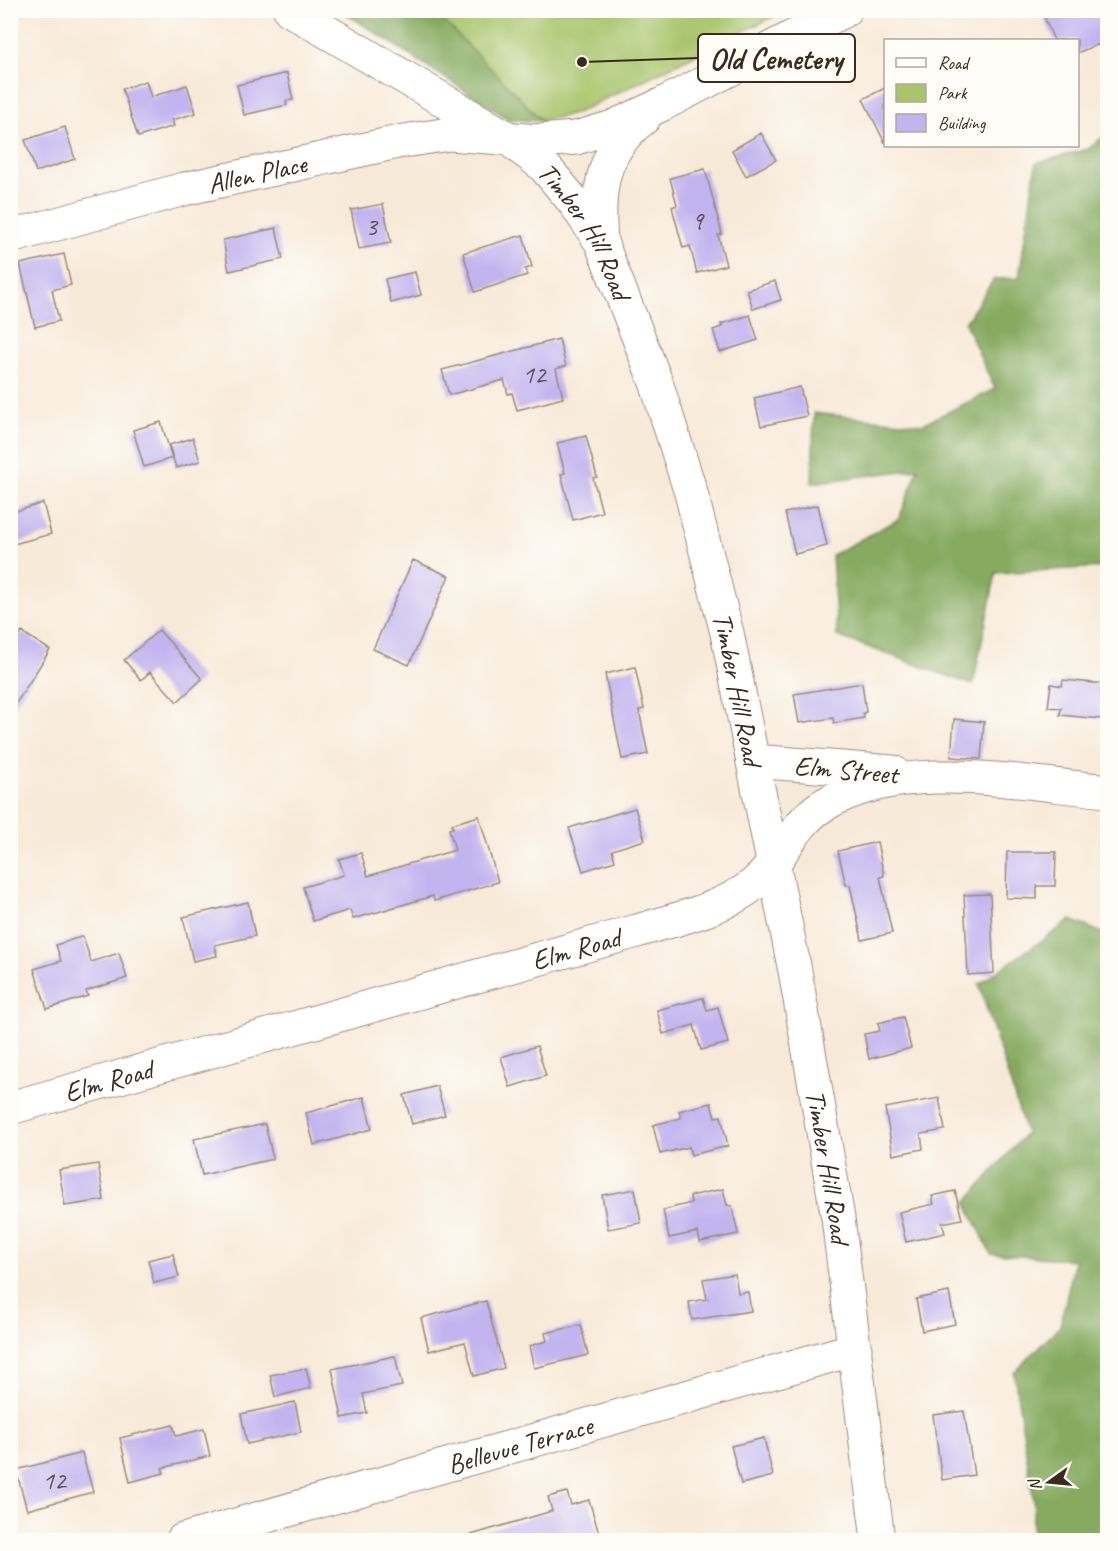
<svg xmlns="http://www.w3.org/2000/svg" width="1118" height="1551" font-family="Caveat,sans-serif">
<rect width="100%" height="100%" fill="#fdfcf7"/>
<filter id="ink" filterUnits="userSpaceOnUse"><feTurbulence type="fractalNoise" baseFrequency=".0167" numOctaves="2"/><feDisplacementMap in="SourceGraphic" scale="12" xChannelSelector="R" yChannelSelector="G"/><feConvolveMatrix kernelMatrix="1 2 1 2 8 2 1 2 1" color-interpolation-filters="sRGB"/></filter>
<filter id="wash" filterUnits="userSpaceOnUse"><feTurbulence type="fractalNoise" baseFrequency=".008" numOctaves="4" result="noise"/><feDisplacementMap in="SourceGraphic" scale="24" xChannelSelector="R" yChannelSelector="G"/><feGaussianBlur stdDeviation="1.35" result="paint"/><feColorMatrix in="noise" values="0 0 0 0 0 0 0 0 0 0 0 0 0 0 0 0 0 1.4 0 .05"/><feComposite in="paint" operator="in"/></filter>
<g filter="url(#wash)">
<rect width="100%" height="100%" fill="#f8ead9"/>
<path fill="#a8c56c" stroke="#727845" stroke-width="1.5" d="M434,11H785L576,113L542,121Z"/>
<path fill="#86aa60" stroke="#606a3f" stroke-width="1.5" d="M342,11H434L542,121L510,120Z
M1107,134V567L996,573L973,685L837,636L832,555L899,519L918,469L812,483L814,413L923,424L995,389L965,323L994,279L1019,278L1036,163L1088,149Z
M1071,920L1107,935V1540H1031L1034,1503L1014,1373L1060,1326L1075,1260L991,1254L966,1202L1026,1133L979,984Z"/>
<g id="blocks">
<path fill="#c2b5ef" d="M1041,10H1107V33L1099,36L1102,43L1077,53V40H1054Z
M287,73L293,100L286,101L287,105L244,115L237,85Z
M146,81L151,97L187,85L196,113L172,120L174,126L138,137L122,89Z
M885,88V143L863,99Z
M65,127L75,159L36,172L25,140Z
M761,133L776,160L746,176L732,150Z
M705,169L722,234L718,235L726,265L697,273L690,246L683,248L672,207L677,205L670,178Z
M383,204L391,243L359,249L351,210Z
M276,228L283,259L229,271L223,240Z
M523,235L532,267L525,269L527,275L475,292L463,253Z
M64,254L71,285L52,290L59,321L35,327L20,264Z
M415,272L421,295L391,303L385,279Z
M775,281L781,300L753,309L747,290Z
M750,315L758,340L720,352L713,330L722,327L721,324Z
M559,339L566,366L556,369L563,398L517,410L512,393L508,394L504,380L449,395L442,370Z
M800,387L807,416L761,426L754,398Z
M161,422L172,458L144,467L133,430Z
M586,436L597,477L593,478L602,512L573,520L561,474L565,473L557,443Z
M193,438L200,461L176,468L169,445Z
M43,503L51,534L10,545V513Z
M818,505L827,546L795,554L785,513Z
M413,560L449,576L409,665L373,649Z
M159,630L202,679L177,702L150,672L141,680L124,660Z
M22,632L50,650L10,713V650Z
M635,667L644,709L639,710L648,754L622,759L605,674Z
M1063,680L1105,684L1101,719L1060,715L1061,708L1048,707L1051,684L1062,686Z
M862,683L866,712L863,713L864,718L834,723L833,718L799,723L794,694Z
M954,719L984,722L981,759L951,757Z
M635,808L645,840L612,850L615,861L583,871L569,828Z
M479,816L498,882L434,901L433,896L353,919L350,910L313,921L303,887L344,875L339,859L361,853L368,876L455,850L449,829L453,828L452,824Z
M877,842L884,876L880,877L892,933L862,940L850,885H846L838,851Z
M1007,852H1056L1055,886H1037V899L1006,898Z
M990,894L994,973L968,975L964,895Z
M248,902L255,936L215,945L217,956L193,961L183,917Z
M83,936L91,962L119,953L127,978L86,991L88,996L47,1009L34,969L61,961L56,945Z
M703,998L707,1010L718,1007L728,1043L701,1050L694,1025L663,1034L657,1010Z
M903,1017L911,1048L869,1059L864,1034L880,1031L878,1023Z
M537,1046L546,1076L510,1087L501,1057Z
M437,1086L445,1115L412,1124L404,1095Z
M364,1097L372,1129L314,1145L306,1113Z
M939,1098L945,1130L921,1134L923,1149L893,1155L885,1108Z
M711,1103L715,1117L721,1116L728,1146L691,1155L689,1147L660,1154L653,1125L681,1118L679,1111Z
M265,1124L273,1159L202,1175L194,1139Z
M98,1164L104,1200L65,1206L59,1170Z
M635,1189L641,1223L608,1229L602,1195Z
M723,1189L727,1205L732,1206L738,1234L700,1242L698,1232L669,1238L663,1210L691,1203L690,1196Z
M955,1191L962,1219L942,1223L945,1233L906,1242L899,1212L934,1204L932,1196Z
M173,1254L179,1277L154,1283L148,1260Z
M735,1274L738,1293L748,1292L751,1311L692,1320L689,1302L707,1299L703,1279Z
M949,1292L955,1324L922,1331L916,1299Z
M486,1301L504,1368L474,1376L465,1342L429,1351L421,1318Z
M581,1325L588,1355L534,1368L529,1346L547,1341L545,1333Z
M395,1356L402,1386L363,1394L367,1413L342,1418L332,1369Z
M306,1368L311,1388L275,1397L270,1375Z
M295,1402L301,1432L247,1444L241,1414Z
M964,1411L974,1475L942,1480L933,1415Z
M173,1425L176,1436L204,1429L210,1456L162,1468L164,1473L130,1482L120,1438Z
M764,1438L773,1476L741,1484L731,1446Z
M82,1453L93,1492L27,1510L16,1470Z
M567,1492L571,1505L589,1500L601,1540H472L471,1535L552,1511L548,1497Z"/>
</g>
</g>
<g filter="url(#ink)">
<use href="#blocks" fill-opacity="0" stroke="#9a8a7c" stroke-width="1.5"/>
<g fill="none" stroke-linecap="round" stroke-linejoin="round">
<g stroke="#9a8a7c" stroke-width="35">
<g id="minor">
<path id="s1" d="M290,10L506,137L543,165L574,202L601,242L656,382L691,493L727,633L795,971L838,1218L878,1540"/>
<path id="s2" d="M10,237L184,189L398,142L449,134L539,141L576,138L613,127L663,104L845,10"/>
<path d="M601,242C597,191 600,152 644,118"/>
<path d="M753,761L893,772"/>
<path id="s3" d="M10,1108L637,931C675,919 722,910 754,884C782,861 791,826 822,806C902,757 1019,783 1108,791"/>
<path id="s4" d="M183,1540L855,1349"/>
</g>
</g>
<use href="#minor" stroke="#fff" stroke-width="33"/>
</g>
</g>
<g text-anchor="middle" stroke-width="4.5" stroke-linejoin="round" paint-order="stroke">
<g font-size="26" fill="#5d4d52">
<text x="697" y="229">9</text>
<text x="371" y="235">3</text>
<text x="534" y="383">12</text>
<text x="54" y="1489">12</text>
</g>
<g font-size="28" fill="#3b2a1e" stroke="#fdfcf7">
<text dy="10" stroke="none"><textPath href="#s2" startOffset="255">Allen Place</textPath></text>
<text dy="10" stroke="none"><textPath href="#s1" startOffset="376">Timber Hill Road</textPath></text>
<text dy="10" stroke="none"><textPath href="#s1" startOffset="862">Timber Hill Road</textPath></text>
<text transform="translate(846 769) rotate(5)" y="10">Elm Street</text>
<text dy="10" stroke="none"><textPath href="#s3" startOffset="588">Elm Road</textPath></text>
<text dy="10" stroke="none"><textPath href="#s3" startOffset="102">Elm Road</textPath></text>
<text dy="10" stroke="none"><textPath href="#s1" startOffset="1348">Timber Hill Road</textPath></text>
<text dy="10" stroke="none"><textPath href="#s4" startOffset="350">Bellevue Terrace</textPath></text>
</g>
</g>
<path fill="none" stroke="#3b2a1e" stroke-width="2" d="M582 62L698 58"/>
<circle fill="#3b2a1e" stroke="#fdfcf7" stroke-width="2" cx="582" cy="62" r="6"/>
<rect fill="#fdfcf7" stroke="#3b2a1e" stroke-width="2" x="698" y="34" width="157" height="48" rx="6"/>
<g font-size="30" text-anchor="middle" font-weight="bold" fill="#3b2a1e">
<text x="776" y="69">Old Cemetery</text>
</g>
<rect width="1118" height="1551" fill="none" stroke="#fdfcf7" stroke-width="36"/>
<rect x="884" y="39" width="195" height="108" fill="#fdfcf7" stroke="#afa8a0" stroke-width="1.5"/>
<rect x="896" y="58" width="30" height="9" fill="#ffffff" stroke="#afa8a0" stroke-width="1.5"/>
<text x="938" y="69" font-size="18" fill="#3b2a1e">Road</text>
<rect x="896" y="84" width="30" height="18" fill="#a8c56c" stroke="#afa8a0" stroke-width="1.5"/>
<text x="938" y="99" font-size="18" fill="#3b2a1e">Park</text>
<rect x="896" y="114" width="30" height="18" fill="#c2b5ef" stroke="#afa8a0" stroke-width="1.5"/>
<text x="938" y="129" font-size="18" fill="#3b2a1e">Building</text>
<g transform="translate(1049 1482) rotate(255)" stroke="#fdfcf7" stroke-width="4.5" paint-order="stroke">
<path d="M0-4.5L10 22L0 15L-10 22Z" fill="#3b2a1e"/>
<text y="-9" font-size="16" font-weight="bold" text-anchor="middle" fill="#3b2a1e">N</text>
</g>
</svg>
